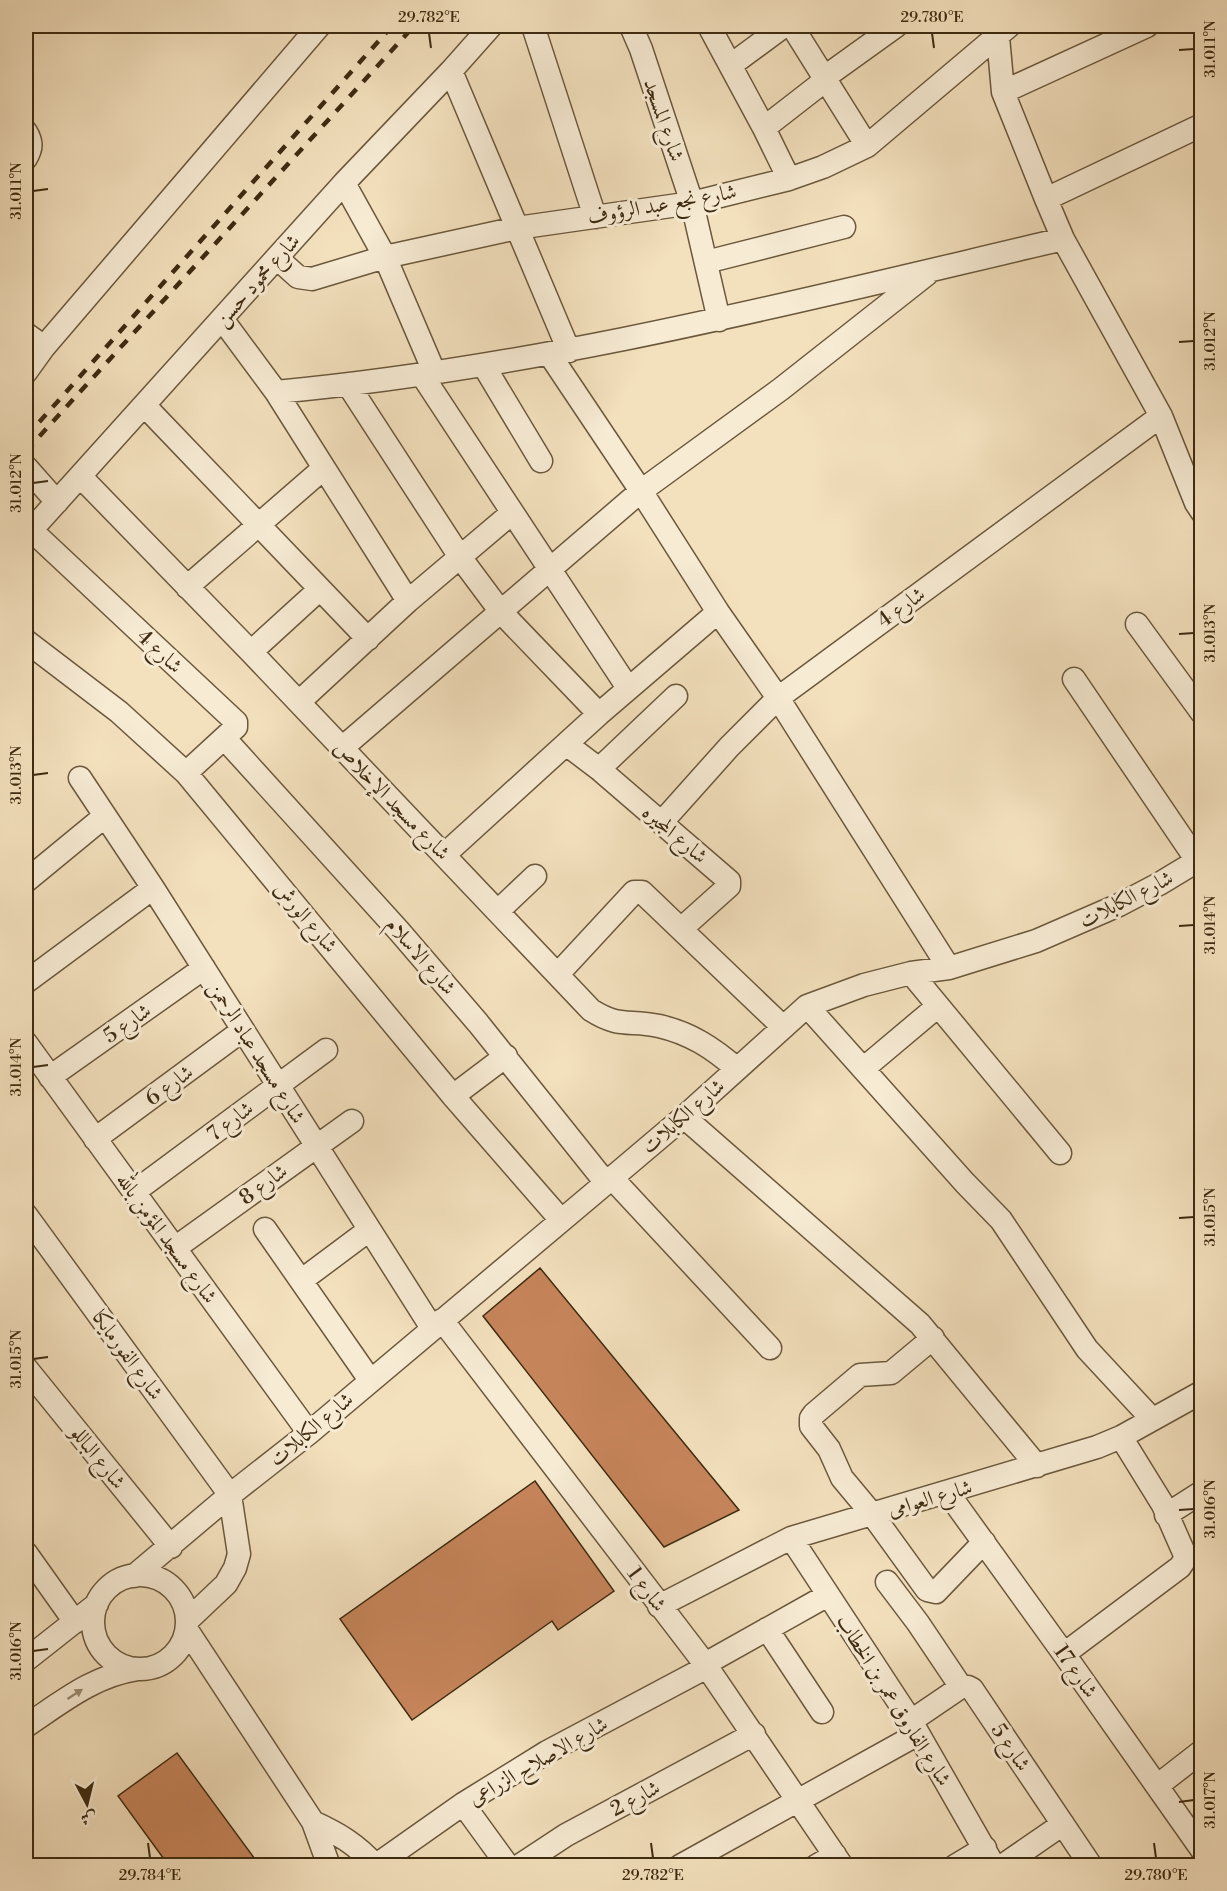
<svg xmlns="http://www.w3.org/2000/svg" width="1227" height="1891" font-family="'Libre Bodoni',Amiri,serif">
<rect width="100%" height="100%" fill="#f3e0bd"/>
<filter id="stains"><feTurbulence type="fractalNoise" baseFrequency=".00333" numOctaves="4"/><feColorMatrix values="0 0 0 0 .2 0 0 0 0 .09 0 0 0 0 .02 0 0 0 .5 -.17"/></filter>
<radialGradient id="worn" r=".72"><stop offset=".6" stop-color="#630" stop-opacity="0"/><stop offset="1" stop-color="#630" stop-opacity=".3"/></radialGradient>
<path fill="#c6845a" stroke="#3e2b11" stroke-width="1.5" d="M540,1268L739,1510L664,1547L483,1316Z
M535,1481L614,1591L558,1630L552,1621L412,1720L340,1619Z
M177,1753L260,1866H169L118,1796Z"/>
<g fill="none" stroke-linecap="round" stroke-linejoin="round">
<g stroke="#6b583c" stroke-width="25">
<path id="minor" d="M533,26L595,217
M631,26L641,49L692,203L719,320
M709,26L764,128L789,179
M792,26L867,146
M997,26L1003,92L1046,199L1063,239L1161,416L1196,503L1202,512
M731,65L784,26
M451,71L569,351
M1003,92L1147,26
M764,128L818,86L825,77L896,26
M26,132C32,142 32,148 26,158
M344,183L385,257L435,374
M1046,199L1202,125
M277,258L298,277L312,279L385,257L517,228L692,203L789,179L823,167L867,146L1009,26
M706,262L844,227
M222,319L276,392L408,601
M26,334L44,347
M550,355L641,491L718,612L778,698L949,968
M484,366L541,461
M26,372L44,347L319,26
M422,375L628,688
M349,386L460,557L501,612L599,714
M276,392C544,367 803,300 1063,239
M144,405L368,639
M26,467L57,502
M80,476L251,652L591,1010C621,1029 629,1019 659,1026C690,1033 713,1048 737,1069
M31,530L236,722V727L186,773
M26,536L344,183L451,71L491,26
M187,587L324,468
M1137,624L1202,713
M26,641L119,712L186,773L453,1096L561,1220
M251,652L320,589
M1074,679L1198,862
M299,702L408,601L512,513
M225,739L399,931L478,1023L606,1183
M566,744L599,769L729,881V886L681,929
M342,748L641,491L781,389L927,274
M599,769L676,696
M80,778L153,888L432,1328
M662,822L729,747L778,698L1161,416
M444,855L599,714L718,612
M26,881L105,816
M498,911L535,876
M911,973L1060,1153
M558,974L634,892H642L783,1027
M26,982L153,888
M807,1006L965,1183L1001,1220L1087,1349L1152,1419
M26,1043L309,1433
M863,1069L938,1006
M50,1077L204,968
M453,1096L506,1056
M684,1117L920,1324L1037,1466
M95,1139L243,1030
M611,1177L770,1348
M134,1192L326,1050
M26,1215L230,1495L239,1554L235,1568L226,1584L188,1620
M265,1229L370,1380
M175,1248L352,1121
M302,1280L369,1230
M442,1320L705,1664L842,1866
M933,1338L891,1373L860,1375L814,1414L811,1418V1426L829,1449L842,1478L872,1514L927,1590L936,1592L984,1542
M26,1368L171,1547
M948,1493L1064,1654L1202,1850
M1166,1515L1202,1492
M791,1538L911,1721L994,1866
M26,1553L75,1622
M93 1622a47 47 0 1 1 94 0a47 47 0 1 1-94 0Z
M134,1576L230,1495L309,1433L606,1183L684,1117L807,1006L864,985L911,973L949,968L1036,941L1119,905L1159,884L1202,858
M887,1582L918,1623L961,1687
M659,1606L791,1538L1097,1447L1121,1437L1202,1392
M767,1629L822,1712
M187,1630L313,1822L329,1866
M1064,1654L1180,1567L1184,1561L1185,1555L1163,1505L1121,1437
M26,1660L97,1604
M705,1664L828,1595
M911,1721L961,1687H968L972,1689L1091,1866
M26,1726C62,1702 93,1676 138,1669
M1157,1786L1202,1751
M463,1804L508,1866
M313,1822C339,1834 356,1844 376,1866
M375,1866L463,1804L547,1752L707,1667
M519,1866L566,1835L754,1734
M680,1866L918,1734
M816,1866L835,1855
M955,1866L985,1848
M1002,1866L1063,1824"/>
</g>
<use href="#minor" stroke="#f7ebd4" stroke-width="22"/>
<path stroke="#3e2b11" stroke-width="4.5" stroke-dasharray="10 10" stroke-linecap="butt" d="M26,437L392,26
M26,451L414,26"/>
</g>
<defs><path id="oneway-solid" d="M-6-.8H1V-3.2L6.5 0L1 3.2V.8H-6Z" transform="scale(1.5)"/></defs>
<use fill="#9a8b72" href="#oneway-solid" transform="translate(75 1694) rotate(-33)"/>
<path fill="none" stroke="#3e2b11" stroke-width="2" d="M429,33L431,48M932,33L934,48M1179,50L1194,49M33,191L48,189M1179,342L1194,341M33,483L48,481M1179,634L1194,633M33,775L48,773M1179,926L1194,925M33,1067L48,1065M1179,1218L1194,1217M33,1359L48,1357M1179,1510L1194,1509M33,1651L48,1649M1179,1802L1194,1800M148,1843L150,1858M651,1843L653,1858M1154,1843L1156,1858"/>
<g text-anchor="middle" stroke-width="6" stroke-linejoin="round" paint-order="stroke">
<g font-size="21" fill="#3e2b11" stroke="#f7ebd4">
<text transform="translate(664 120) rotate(71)" y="7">شارع المسجد</text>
<text transform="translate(662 204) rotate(-10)" y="7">شارع نجع عبد الرؤوف</text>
<text transform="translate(257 280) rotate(-48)" y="7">شارع محمود حسن</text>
<text transform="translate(901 607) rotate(-36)" y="7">شارع 4</text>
<text transform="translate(160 651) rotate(43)" y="7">شارع 4</text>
<text transform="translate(392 800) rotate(46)" y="7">شارع مسجد الإخلاص</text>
<text transform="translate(675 834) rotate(40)" y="7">شارع المجيره</text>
<text transform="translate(1126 899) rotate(-27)" y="7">شارع الكابلات</text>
<text transform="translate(306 917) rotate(50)" y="7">شارع الورش</text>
<text transform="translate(421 956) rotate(49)" y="7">شارع الاسلام</text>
<text transform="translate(127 1023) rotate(-35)" y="7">شارع 5</text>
<text transform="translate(257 1052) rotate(58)" y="7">شارع مسجد عباد الرحمن</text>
<text transform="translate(169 1085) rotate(-36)" y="7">شارع 6</text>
<text transform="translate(683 1116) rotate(-41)" y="7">شارع الكابلات</text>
<text transform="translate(230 1121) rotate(-37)" y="7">شارع 7</text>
<text transform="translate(263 1184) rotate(-36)" y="7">شارع 8</text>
<text transform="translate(167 1238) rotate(54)" y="7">شارع مسجد المؤمن بالله</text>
<text transform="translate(128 1355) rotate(54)" y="7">شارع الفورمايكا</text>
<text transform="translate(311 1429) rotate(-40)" y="7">شارع الكابلات</text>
<text transform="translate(98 1457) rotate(51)" y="7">شارع الباللو</text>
<text transform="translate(930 1498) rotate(-16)" y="7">شارع العوامى</text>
<text transform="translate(647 1589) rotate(53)" y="7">شارع 1</text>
<text transform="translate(1076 1671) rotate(55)" y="7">شارع 17</text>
<text transform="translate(894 1700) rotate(58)" y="7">شارع الفاروق عمر بن الخطاب</text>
<text transform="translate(1011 1747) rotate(56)" y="7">شارع 5</text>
<text transform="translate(538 1761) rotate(-30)" y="7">شارع الاصلاح الزراعى</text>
<text transform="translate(635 1798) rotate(-28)" y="7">شارع 2</text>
</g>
</g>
<rect width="1227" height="1891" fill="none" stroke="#f3e0bd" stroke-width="66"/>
<g transform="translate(87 1804) rotate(173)" stroke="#f7ebd4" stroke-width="4.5" paint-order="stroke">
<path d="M0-4.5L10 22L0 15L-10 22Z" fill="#3e2b11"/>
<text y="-9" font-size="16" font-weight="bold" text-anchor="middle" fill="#3e2b11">ش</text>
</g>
<rect x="33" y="33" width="1161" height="1825" fill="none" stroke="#3e2b11" stroke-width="2"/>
<g font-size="15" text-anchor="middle" fill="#3e2b11">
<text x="429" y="22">29.782°E</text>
<text x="932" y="22">29.780°E</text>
<text transform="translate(1210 49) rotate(-90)" y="5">31.011°N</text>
<text transform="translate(16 191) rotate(-90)" y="5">31.011°N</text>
<text transform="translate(1210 341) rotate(-90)" y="5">31.012°N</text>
<text transform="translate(16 483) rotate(-90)" y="5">31.012°N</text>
<text transform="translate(1210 633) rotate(-90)" y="5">31.013°N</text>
<text transform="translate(16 775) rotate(-90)" y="5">31.013°N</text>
<text transform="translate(1210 925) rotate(-90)" y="5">31.014°N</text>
<text transform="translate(16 1067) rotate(-90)" y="5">31.014°N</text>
<text transform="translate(1210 1217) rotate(-90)" y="5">31.015°N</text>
<text transform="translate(16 1359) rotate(-90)" y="5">31.015°N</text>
<text transform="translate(1210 1509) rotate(-90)" y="5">31.016°N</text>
<text transform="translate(16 1651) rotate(-90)" y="5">31.016°N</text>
<text transform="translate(1210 1800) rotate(-90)" y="5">31.017°N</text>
<text x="150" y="1880">29.784°E</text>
<text x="653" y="1880">29.782°E</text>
<text x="1156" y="1880">29.780°E</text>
</g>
<rect width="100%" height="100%" filter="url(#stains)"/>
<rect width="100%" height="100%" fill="url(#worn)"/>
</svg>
